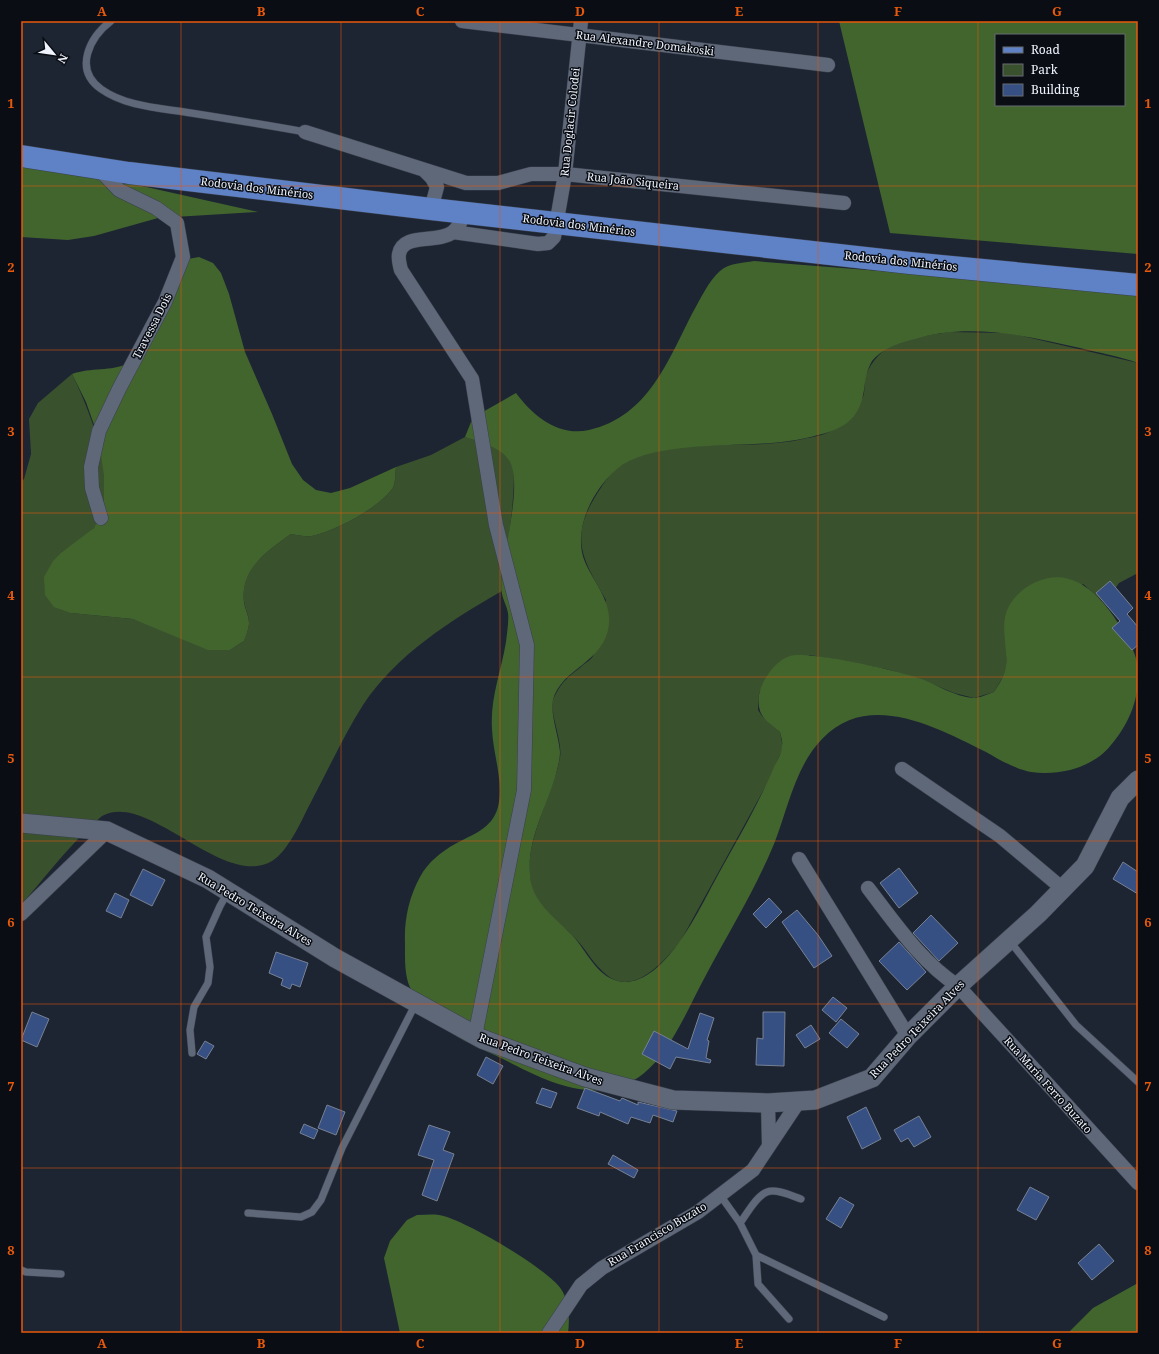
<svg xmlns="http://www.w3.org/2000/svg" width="1159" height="1354" font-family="'Noto Serif',serif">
<rect width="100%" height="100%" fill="#1d2533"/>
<path fill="#3a512d" d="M948,332L1010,333L1138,363V573L1119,583L1105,603L1083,584L1006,653V672L994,692L974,698L954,693L918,678L886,669L810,655L768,675L759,693L758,710L762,716L780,732L783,748L768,782L680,942C665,960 635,996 608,976C593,965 586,948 573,936C561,924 545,913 537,899C513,856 553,800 560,757C563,743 549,711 553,700C561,682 567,678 582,666C585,663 591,660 593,656C597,649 603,611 606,600C584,561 569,540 595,497C602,486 609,474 619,467C665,434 748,452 803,439C811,437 822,436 829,432C832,431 861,401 863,397C865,393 864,385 865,379C868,366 878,354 890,346C903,338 932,335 948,332Z
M72,374C90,411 123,491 94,528C87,537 72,545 62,552L71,613L133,619L230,650L244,641C246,635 249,628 249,623C249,616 245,608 244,601C240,569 267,551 291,534C297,535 306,537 312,536C336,531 378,508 392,489C396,484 395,473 396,467L431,455L465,437C479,442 505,447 512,463C519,481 504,567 502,591C451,620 396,655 363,705C344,735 329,768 312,800C303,817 289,851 272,861C224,890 147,790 102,816C97,820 92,826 87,830C63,853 43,880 21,905V482L24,479L31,454L29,419L38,403Z"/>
<path fill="#42652e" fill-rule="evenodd" d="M839,21H1138V254L890,233ZM996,35H1124V105H996Z
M21,159L258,212L158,218L94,236L68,240L21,237Z
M199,257L213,263L221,273L229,294L245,352L272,414L292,464L303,480L316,490L331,493L350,488L396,467C395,473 396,484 392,489C378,508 336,531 312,536C306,537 297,535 291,534C267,551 240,569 244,602C245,609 249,616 249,623C249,628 246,636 244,641L230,650H208L133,619L71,613L54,607L45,595L44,577L53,561L62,552L94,528L104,507V475L98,436L86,402L72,374C91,367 111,372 129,363L188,259Z
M754,261L1138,291V363C1119,356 1099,353 1080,348C1024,335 967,322 911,340C896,344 882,349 872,361C867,369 865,381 864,390C859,425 837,431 806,438C753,451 657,436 617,469C592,490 572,531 585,562C594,583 611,600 609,624C605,663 561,668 553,700C550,714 559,737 560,752C560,759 558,766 556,774C547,807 527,838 530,874C531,901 553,916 571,934C584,947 593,969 610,978C655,1001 696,916 712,886C733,847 757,808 774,767C777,761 782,753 782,746C783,741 781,737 780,732C765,719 757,717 759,695C761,681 776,660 790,656C808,650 899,671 919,678C936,684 955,697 973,698C980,698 988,694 994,692C999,684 1005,676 1006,666C1008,643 997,620 1013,600C1019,592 1027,586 1036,582C1077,563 1109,604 1126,637C1131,646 1136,654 1137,664C1142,693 1130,723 1111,745C1101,758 1085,766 1070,770C1057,773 1044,774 1031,772C1015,769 1000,760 986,752C938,728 869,690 823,738C795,766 788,809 774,844C755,890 729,932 706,975C689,1006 671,1052 643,1074C628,1086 607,1092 588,1090C559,1088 530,1073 505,1060C487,1051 460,1041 445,1028C438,1021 432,1013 425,1006C421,1001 415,997 412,991C404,979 405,958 405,943C404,920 409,897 420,877C428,862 441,852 455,844C473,834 492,829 498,807C504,781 493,755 492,729C490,698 501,672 506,642C507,633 509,621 508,613C507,606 503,600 502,594C500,579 505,560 507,545C510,523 518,488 512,467C507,448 481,443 465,437L471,422L481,413L516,393C533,416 559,437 589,430C649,416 668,360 693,312C701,298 708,282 720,271C729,263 743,263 754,261Z
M417,1215C424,1215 432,1214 439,1215C462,1218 548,1269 561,1289C569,1301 570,1318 568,1333H400L384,1258L390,1241L407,1220Z
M1138,1283V1333H1068L1093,1308Z"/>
<path fill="#365084" stroke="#788193" d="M1110,581L1133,608L1127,614L1138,627V645L1132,650L1112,628L1120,621L1096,593Z
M1123,862L1138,872V894L1113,879Z
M899,868L918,893L899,908L880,883Z
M143,869L165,880L152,906L130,895Z
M115,893L129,900L121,918L106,911Z
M769,898L782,912L766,928L753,914Z
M797,910L818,935L832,956L814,968L782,922Z
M931,915L958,943L939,961L913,933Z
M899,942L926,972L907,990L879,961Z
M276,952L308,963L300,987L292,984L290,989L281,985L283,979L269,973Z
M833,997L847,1008L836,1022L822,1010Z
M32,1012L49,1019L37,1047L21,1040Z
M763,1012H785L784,1066L756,1065L757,1038L763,1039Z
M700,1013L714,1018L707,1040L709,1041L706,1058L711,1060L710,1063L676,1057L670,1069L642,1054L654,1031L688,1049Z
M841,1019L859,1034L847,1048L829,1033Z
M811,1025L820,1039L805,1048L796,1035Z
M205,1041L214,1046L206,1059L197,1054Z
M486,1057L503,1066L493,1084L477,1075Z
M542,1088L557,1093L551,1108L536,1103Z
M585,1088L620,1101L622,1098L638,1105V1102L677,1111L673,1122L653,1115L650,1123L631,1117L628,1124L600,1112L599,1116L577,1108Z
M327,1105L345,1112L336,1135L318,1128Z
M866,1107L881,1139L862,1149L847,1117Z
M919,1116L931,1137L914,1147L908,1138L901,1142L894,1130Z
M304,1124L318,1130L314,1139L300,1133Z
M429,1125L450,1132L443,1150L454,1154L437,1201L422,1195L434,1160L418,1155Z
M613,1155L638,1170L634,1178L608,1164Z
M1030,1187L1049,1197L1036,1220L1017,1210Z
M840,1197L854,1205L841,1228L826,1219Z
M1099,1244L1114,1261L1092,1280L1078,1263Z"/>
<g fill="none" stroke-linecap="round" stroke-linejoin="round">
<g stroke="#3a404c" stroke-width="8">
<path id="lane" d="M111,21C90,37 73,69 101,89C126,107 162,108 191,113C229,119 267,125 305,132
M1009,940L1076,1025L1138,1082
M192,1053L190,1030L194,1007L208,983L210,967L206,937L220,906L228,892
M720,1195L740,1223L756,1255L884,1317
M248,1213L301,1217L312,1212L321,1200L342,1148L416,1003
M740,1223C747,1214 756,1196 767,1192C776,1188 792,1196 801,1199
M756,1255L758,1284L789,1319
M21,1270L26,1272L61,1274"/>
</g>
<g stroke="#3a404c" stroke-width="15">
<path id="street" d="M462,21L828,65
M305,132L466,183H498L531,174H565L844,203
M98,168L119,190L156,208L177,223L183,257L165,302L119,389L99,431L91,467L92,488L101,518
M425,171L432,178L437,187L431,209
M466,211C463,218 459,227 453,232C437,244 403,232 399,254C398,259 400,266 401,270L472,379L496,525L527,645L524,790L475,1036
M453,232L538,244L548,243L554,237L565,174L581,21
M902,769L1000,836L1063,889
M799,859L908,1036
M868,888C895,923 921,962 958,986L1138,1183
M21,914L107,831
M768,1103L769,1146
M549,1333L581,1285L602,1268L698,1212L753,1170L799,1101"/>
</g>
<g stroke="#3a404c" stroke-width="20">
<path id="secondary" d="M21,823L107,831L208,879L335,958L482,1039L585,1077L673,1100L768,1103L815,1100L872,1078L908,1036L958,986L1038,914L1085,866L1120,798L1138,780"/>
</g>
<g stroke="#3a404c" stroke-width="23">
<path id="primary" d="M21,156L129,173L431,209L910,263L1138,285"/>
</g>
<use href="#lane" stroke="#5f6879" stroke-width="7"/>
<use href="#street" stroke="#5f6879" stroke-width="14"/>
<use href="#secondary" stroke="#5f6879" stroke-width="19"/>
<use href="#primary" stroke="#5f81c6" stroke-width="22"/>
</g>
<path fill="none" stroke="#e8590c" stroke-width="1" stroke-opacity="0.55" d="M181,21V1333M341,21V1333M500,21V1333M659,21V1333M818,21V1333M978,21V1333M21,186H1138M21,350H1138M21,513H1138M21,677H1138M21,841H1138M21,1004H1138M21,1168H1138"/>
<g text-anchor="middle" stroke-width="3" stroke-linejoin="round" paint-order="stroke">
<g font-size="11" fill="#eff4fe" stroke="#0a0e14">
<text transform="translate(645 43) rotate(7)" y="4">Rua Alexandre Domakoski</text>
<text transform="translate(570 122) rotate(-84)" y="4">Rua Doglacir Colodei</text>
<text transform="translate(633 181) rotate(6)" y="4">Rua João Siqueira</text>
<text transform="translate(257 188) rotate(7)" y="4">Rodovia dos Minérios</text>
<text transform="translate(579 225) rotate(7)" y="4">Rodovia dos Minérios</text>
<text transform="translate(901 261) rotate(6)" y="4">Rodovia dos Minérios</text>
<text transform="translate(152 326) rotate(-63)" y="4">Travessa Dois</text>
<text transform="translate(255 909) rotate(31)" y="4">Rua Pedro Teixeira Alves</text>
<text transform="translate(917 1029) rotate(-46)" y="4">Rua Pedro Teixeira Alves</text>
<text transform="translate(541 1059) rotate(20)" y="4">Rua Pedro Teixeira Alves</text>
<text transform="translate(1048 1085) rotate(48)" y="4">Rua Maria Ferro Buzato</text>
<text transform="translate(657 1234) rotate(-31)" y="4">Rua Francisco Buzato</text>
</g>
</g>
<rect width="1159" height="1354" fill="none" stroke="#0a0e14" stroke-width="44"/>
<rect x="995" y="34" width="130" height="72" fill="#0a0e14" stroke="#666a72"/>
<rect x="1003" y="47" width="20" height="6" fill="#5f81c6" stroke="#666a72"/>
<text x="1031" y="54" font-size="12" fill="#eff4fe">Road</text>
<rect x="1003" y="64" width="20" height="12" fill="#3a512d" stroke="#666a72"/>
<text x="1031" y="74" font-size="12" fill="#eff4fe">Park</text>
<rect x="1003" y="84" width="20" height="12" fill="#365084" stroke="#666a72"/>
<text x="1031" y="94" font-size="12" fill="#eff4fe">Building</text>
<g transform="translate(54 54) rotate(119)" stroke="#0a0e14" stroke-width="3" paint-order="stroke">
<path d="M0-3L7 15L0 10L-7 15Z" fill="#eff4fe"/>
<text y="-6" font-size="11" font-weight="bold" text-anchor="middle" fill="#eff4fe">N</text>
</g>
<rect x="22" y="22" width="1115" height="1310" fill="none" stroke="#e8590c" stroke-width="1.5"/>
<g font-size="13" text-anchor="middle" font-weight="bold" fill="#e8590c">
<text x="102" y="16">A</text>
<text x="261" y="16">B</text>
<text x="420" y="16">C</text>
<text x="580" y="16">D</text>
<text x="739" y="16">E</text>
<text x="898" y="16">F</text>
<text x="1057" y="16">G</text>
<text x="11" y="108">1</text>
<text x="1148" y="108">1</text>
<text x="11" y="272">2</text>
<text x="1148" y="272">2</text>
<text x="11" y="436">3</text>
<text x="1148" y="436">3</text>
<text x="11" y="600">4</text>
<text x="1148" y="600">4</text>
<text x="11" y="763">5</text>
<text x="1148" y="763">5</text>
<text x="11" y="927">6</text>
<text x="1148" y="927">6</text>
<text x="11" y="1091">7</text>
<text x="1148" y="1091">7</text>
<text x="11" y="1255">8</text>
<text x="1148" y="1255">8</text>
<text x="102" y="1348">A</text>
<text x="261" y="1348">B</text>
<text x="420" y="1348">C</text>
<text x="580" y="1348">D</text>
<text x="739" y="1348">E</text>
<text x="898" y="1348">F</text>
<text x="1057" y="1348">G</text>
</g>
</svg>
